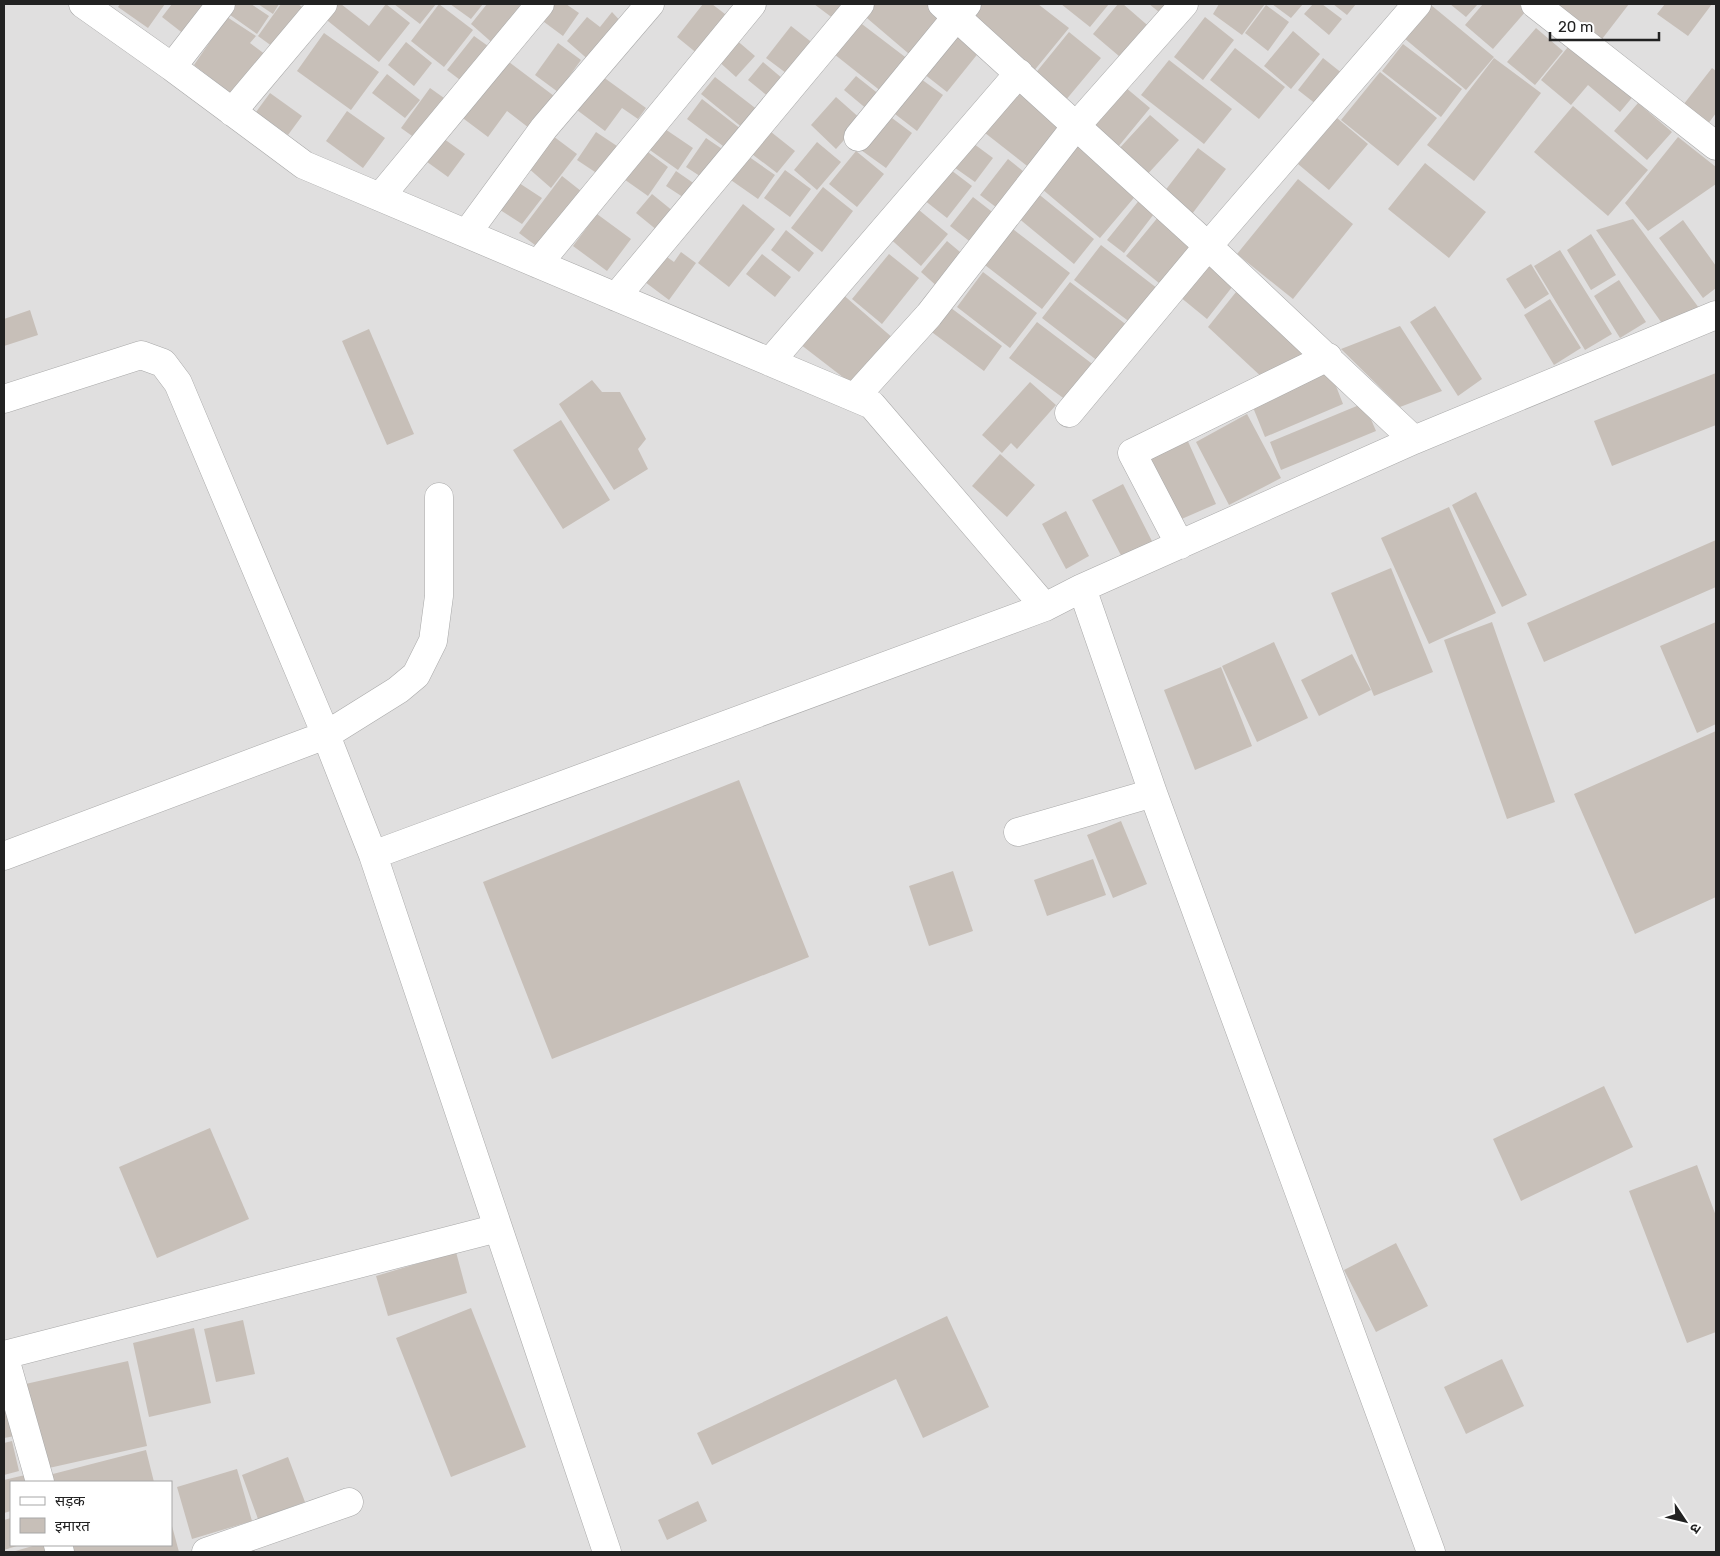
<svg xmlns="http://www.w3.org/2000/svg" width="1720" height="1556" font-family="Rubik,'Noto Sans Devanagari',sans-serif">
<rect width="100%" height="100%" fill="#f2efe9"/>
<path fill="#e0dfdf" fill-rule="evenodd" d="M4,4H1716V300L1252,508L1716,303V1552H4ZM11,1482H171V1545H11Z"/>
<path fill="#c7bfb8" d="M120,4H165L148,28L118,7Z
M172,4H215L189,38L162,17Z
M227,4H251L269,16L257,34L223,10Z
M258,4H279L273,14Z
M281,4H298L309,12L280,52L258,36Z
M335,4H341L369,26L386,4L410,23L379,62L323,17Z
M394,4H436L420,24Z
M439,4L473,30L444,67L411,41Z
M450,4H483L471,19Z
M487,4H518L529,12L497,47L471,24Z
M545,4H566L579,13L563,36L536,16Z
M703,4H712L734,21L704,59L677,37Z
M814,4H852L838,22Z
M869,4H929L949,20L915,59L861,13Z
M974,4H1038L1069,28L1033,72L964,18Z
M1061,4H1109L1090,27Z
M1118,4H1123L1153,30L1126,62L1093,34Z
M1149,4H1175L1164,16Z
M1219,4H1265L1242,35L1213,14Z
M1272,4H1303L1291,18Z
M1313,4H1322L1342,19L1329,35L1304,14Z
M1333,4H1356L1347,15Z
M1450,4H1478L1466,17Z
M1483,4H1519L1526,11L1493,49L1465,25Z
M1549,4H1629L1599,43Z
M1665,4H1712L1688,36L1657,14Z
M1266,5L1289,22L1268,51L1245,33Z
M1431,5L1494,57L1466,90L1404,38Z
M612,12L624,25L591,62L567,41L587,17L600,27Z
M227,17L256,36L250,43L270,58L238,99L194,65Z
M1205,17L1234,40L1203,80L1174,57Z
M854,18L913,63L887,96L829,50Z
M791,26L819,48L794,79L766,58Z
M952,28L980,51L947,92L919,70Z
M1536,28L1563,51L1535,85L1507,62Z
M1293,31L1320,54L1291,89L1264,66Z
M1069,32L1101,58L1065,101L1034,75Z
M324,33L379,72L351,110L297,71Z
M474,36L495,51L468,86L447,70Z
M734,38L755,56L736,77L716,59Z
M406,42L432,63L414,86L388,65Z
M1572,42L1635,94L1620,112L1588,85L1571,105L1541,80Z
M558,43L581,60L558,92L535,75Z
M1403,44L1462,89L1441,117L1382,71Z
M1235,48L1285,87L1259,119L1210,80Z
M501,56L554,96L529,128L507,111L488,137L456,113Z
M1323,58L1348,78L1321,108L1298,90Z
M1494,58L1541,93L1474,181L1427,145Z
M1169,60L1232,109L1204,144L1141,95Z
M763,62L789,84L775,102L748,80Z
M1712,68L1716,71V113L1705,128L1680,109Z
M1380,72L1437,118L1398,166L1341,120Z
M387,74L420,100L405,118L372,93Z
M599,74L646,108L638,119L622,108L605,131L573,107Z
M856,76L880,95L868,110L844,90Z
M715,77L763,114L749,133L701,94Z
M921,79L943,95L917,131L895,114Z
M1119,82L1150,108L1118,147L1087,121Z
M1015,84L1066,124L1031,169L980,129Z
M430,88L451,103L422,143L401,128Z
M270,93L302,116L288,135L256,112Z
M836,97L862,120L836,149L811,125Z
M702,99L746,133L731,152L687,119Z
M1638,103L1672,132L1647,160L1614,131Z
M1573,106L1648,170L1608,216L1534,152Z
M347,111L385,138L363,168L326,141Z
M888,115L912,133L886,168L861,150Z
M1150,115L1179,140L1144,178L1116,152Z
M1337,118L1368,144L1329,190L1298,164Z
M662,127L693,148L678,170L647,148Z
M766,128L795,151L777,173L748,151Z
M596,132L623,150L604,178L577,160Z
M440,136L465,154L448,177L423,159Z
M553,136L577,154L551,188L527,167Z
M1678,137L1716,167V184L1648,231L1625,203Z
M706,138L728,153L709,182L686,167Z
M970,141L993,158L975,182L951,165Z
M817,142L841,162L817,190L794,170Z
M1080,144L1138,193L1100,238L1042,189Z
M641,147L668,167L648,196L621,177Z
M1198,148L1226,169L1192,214L1164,192Z
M856,151L884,174L857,207L829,184Z
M745,154L775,175L758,199L728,178Z
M1008,159L1033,179L1005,214L980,195Z
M1425,163L1486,212L1449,258L1388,209Z
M943,164L972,186L947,218L919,196Z
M785,170L811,189L790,217L764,198Z
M676,171L702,189L692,203L666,186Z
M562,176L586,195L543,251L519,233Z
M1298,179L1353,224L1293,299L1237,254Z
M516,181L542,198L522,224L497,208Z
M823,187L853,211L822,252L791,228Z
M1036,192L1094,239L1074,264L1017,217Z
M652,194L679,216L663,235L636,213Z
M973,197L1000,218L977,247L950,226Z
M1141,198L1157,210L1124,253L1107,240Z
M743,204L775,229L729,287L698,263Z
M913,205L948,234L921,266L887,236Z
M597,214L631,239L607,271L573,246Z
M1159,216L1198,247L1165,288L1126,256Z
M1633,219L1699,308L1666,329L1596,230Z
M1683,220L1716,266V288L1703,298L1659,238Z
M1009,226L1070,273L1042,309L981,262Z
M786,230L814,253L799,272L771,250Z
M1591,234L1616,275L1591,290L1567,250Z
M947,241L966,257L939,288L921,272Z
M1101,245L1162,292L1135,326L1074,280Z
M1560,250L1612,334L1585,350L1534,266Z
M660,252L674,262L681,252L696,263L669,300L641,279Z
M762,254L791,277L775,297L746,274Z
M889,254L919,278L882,324L852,299Z
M1204,256L1236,282L1207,319L1174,292Z
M1531,264L1549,294L1525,309L1506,279Z
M983,272L1037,313L1010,348L957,307Z
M1619,280L1646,322L1620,338L1594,296Z
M1070,282L1132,329L1103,365L1042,318Z
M1240,287L1317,359L1266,381L1208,327Z
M840,292L894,339L857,388L796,341Z
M1550,299L1581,348L1554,365L1524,315Z
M947,305L1002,346L984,371L929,330Z
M1435,306L1482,379L1458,396L1410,322Z
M30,310L38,335L4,346V319Z
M1037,322L1099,369L1070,403L1009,358Z
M1400,326L1442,391L1400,407L1341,349Z
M369,329L414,434L387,445L342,341Z
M1329,368L1343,404L1265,437L1250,400Z
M1716,373V425L1612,466L1594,421Z
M592,380L602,392H620L646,439L638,449L648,469L614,490L559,404Z
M1030,382L1056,405L1017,449L1011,443L1002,453L982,435Z
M1364,403L1376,431L1281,470L1270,442Z
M1247,414L1281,478L1229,505L1196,442Z
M561,420L610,500L563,529L513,450Z
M1186,437L1216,504L1177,521L1147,455Z
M1000,454L1035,485L1007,517L972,486Z
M1123,484L1154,545L1124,561L1092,500Z
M1476,492L1527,595L1502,607L1452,505Z
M1449,507L1496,613L1429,644L1381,538Z
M1066,511L1089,556L1066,569L1042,524Z
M1716,540V587L1544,662L1527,623Z
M1391,568L1433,672L1374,696L1331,593Z
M1492,622L1555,802L1507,819L1444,640Z
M1716,622V724L1697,733L1660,646Z
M1274,642L1308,718L1257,742L1222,666Z
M1352,654L1371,690L1319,716L1301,680Z
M1221,667L1252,746L1195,770L1164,690Z
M1716,731V897L1635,934L1574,794Z
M739,780L809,957L552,1059L483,882Z
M1121,821L1147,884L1113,898L1087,835Z
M1093,859L1106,895L1047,916L1034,880Z
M953,871L973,931L929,946L909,886Z
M1604,1086L1633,1147L1521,1201L1493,1139Z
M210,1128L249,1219L157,1258L119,1167Z
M1697,1165L1716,1216V1332L1687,1343L1629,1191Z
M1396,1243L1428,1306L1376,1332L1344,1270Z
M456,1252L467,1293L388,1316L376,1276Z
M471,1308L526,1447L451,1477L396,1338Z
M947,1316L989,1407L923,1438L896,1379L712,1465L697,1433Z
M243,1320L255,1374L216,1382L204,1329Z
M194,1328L211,1403L149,1417L133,1343Z
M1502,1359L1524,1406L1466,1434L1444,1387Z
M128,1361L147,1446L40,1470L21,1385Z
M4,1392L15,1436L4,1438Z
M12,1441L19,1471L4,1475V1443Z
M146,1450L154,1482H51L49,1475Z
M288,1457L305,1502L258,1519L242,1475Z
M237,1469L252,1521L192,1539L177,1487Z
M25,1475L26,1482H11V1511L4,1513V1480Z
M698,1501L707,1521L667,1540L658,1520Z
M11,1518V1545H20L4,1550V1520Z
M172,1526L179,1552H65L62,1545H171Z
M36,1545H49L52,1552H12Z"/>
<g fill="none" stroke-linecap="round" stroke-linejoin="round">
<g stroke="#a9a9a9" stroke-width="29">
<path id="minor" d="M83,4L172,67L304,165L872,405L1045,607
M942,4L1208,246L1414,440
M1535,4L1716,146
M172,67L221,4
M232,112L323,4
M858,137L967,4
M380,197L540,4
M467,233L544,128L650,4
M538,264L752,4
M616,297L860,4
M770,362L1019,73
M855,397L929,315L1076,126L1184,4
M4,399L141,355L163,363L178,383L326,735L373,855L607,1552
M1069,413L1208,246L1417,4
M1180,545L1132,453L1328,357
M1082,588L1153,793L1431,1552
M1018,832L1153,793
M373,855L1045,607L1082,588L1414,440L1716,315
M4,856L326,735L398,690L416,675L433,641L439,596V497
M4,1355L498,1228
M4,1355L40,1482
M58,1545L60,1552
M206,1552L349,1502"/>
</g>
<use href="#minor" stroke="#fff" stroke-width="28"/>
</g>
<rect width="1720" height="1556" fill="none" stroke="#222222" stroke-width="10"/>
<rect x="10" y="1481" width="162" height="65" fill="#ffffff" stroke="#a7a7a7"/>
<rect x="20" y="1497" width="25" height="8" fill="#ffffff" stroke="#a7a7a7"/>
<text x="55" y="1506" font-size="15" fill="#222222">सड़क</text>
<rect x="20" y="1518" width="25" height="15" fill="#c7bfb8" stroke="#a7a7a7"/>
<text x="55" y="1531" font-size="15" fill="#222222">इमारत</text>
<g transform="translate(1685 1521) rotate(125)" stroke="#ffffff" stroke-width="4" paint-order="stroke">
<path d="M0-4L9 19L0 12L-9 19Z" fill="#222222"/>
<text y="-8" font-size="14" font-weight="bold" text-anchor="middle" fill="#222222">उ</text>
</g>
<path d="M1550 32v8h109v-8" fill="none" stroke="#222222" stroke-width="2.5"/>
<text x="1558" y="32" font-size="15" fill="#222222" stroke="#ffffff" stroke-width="4" paint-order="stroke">20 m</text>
</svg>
